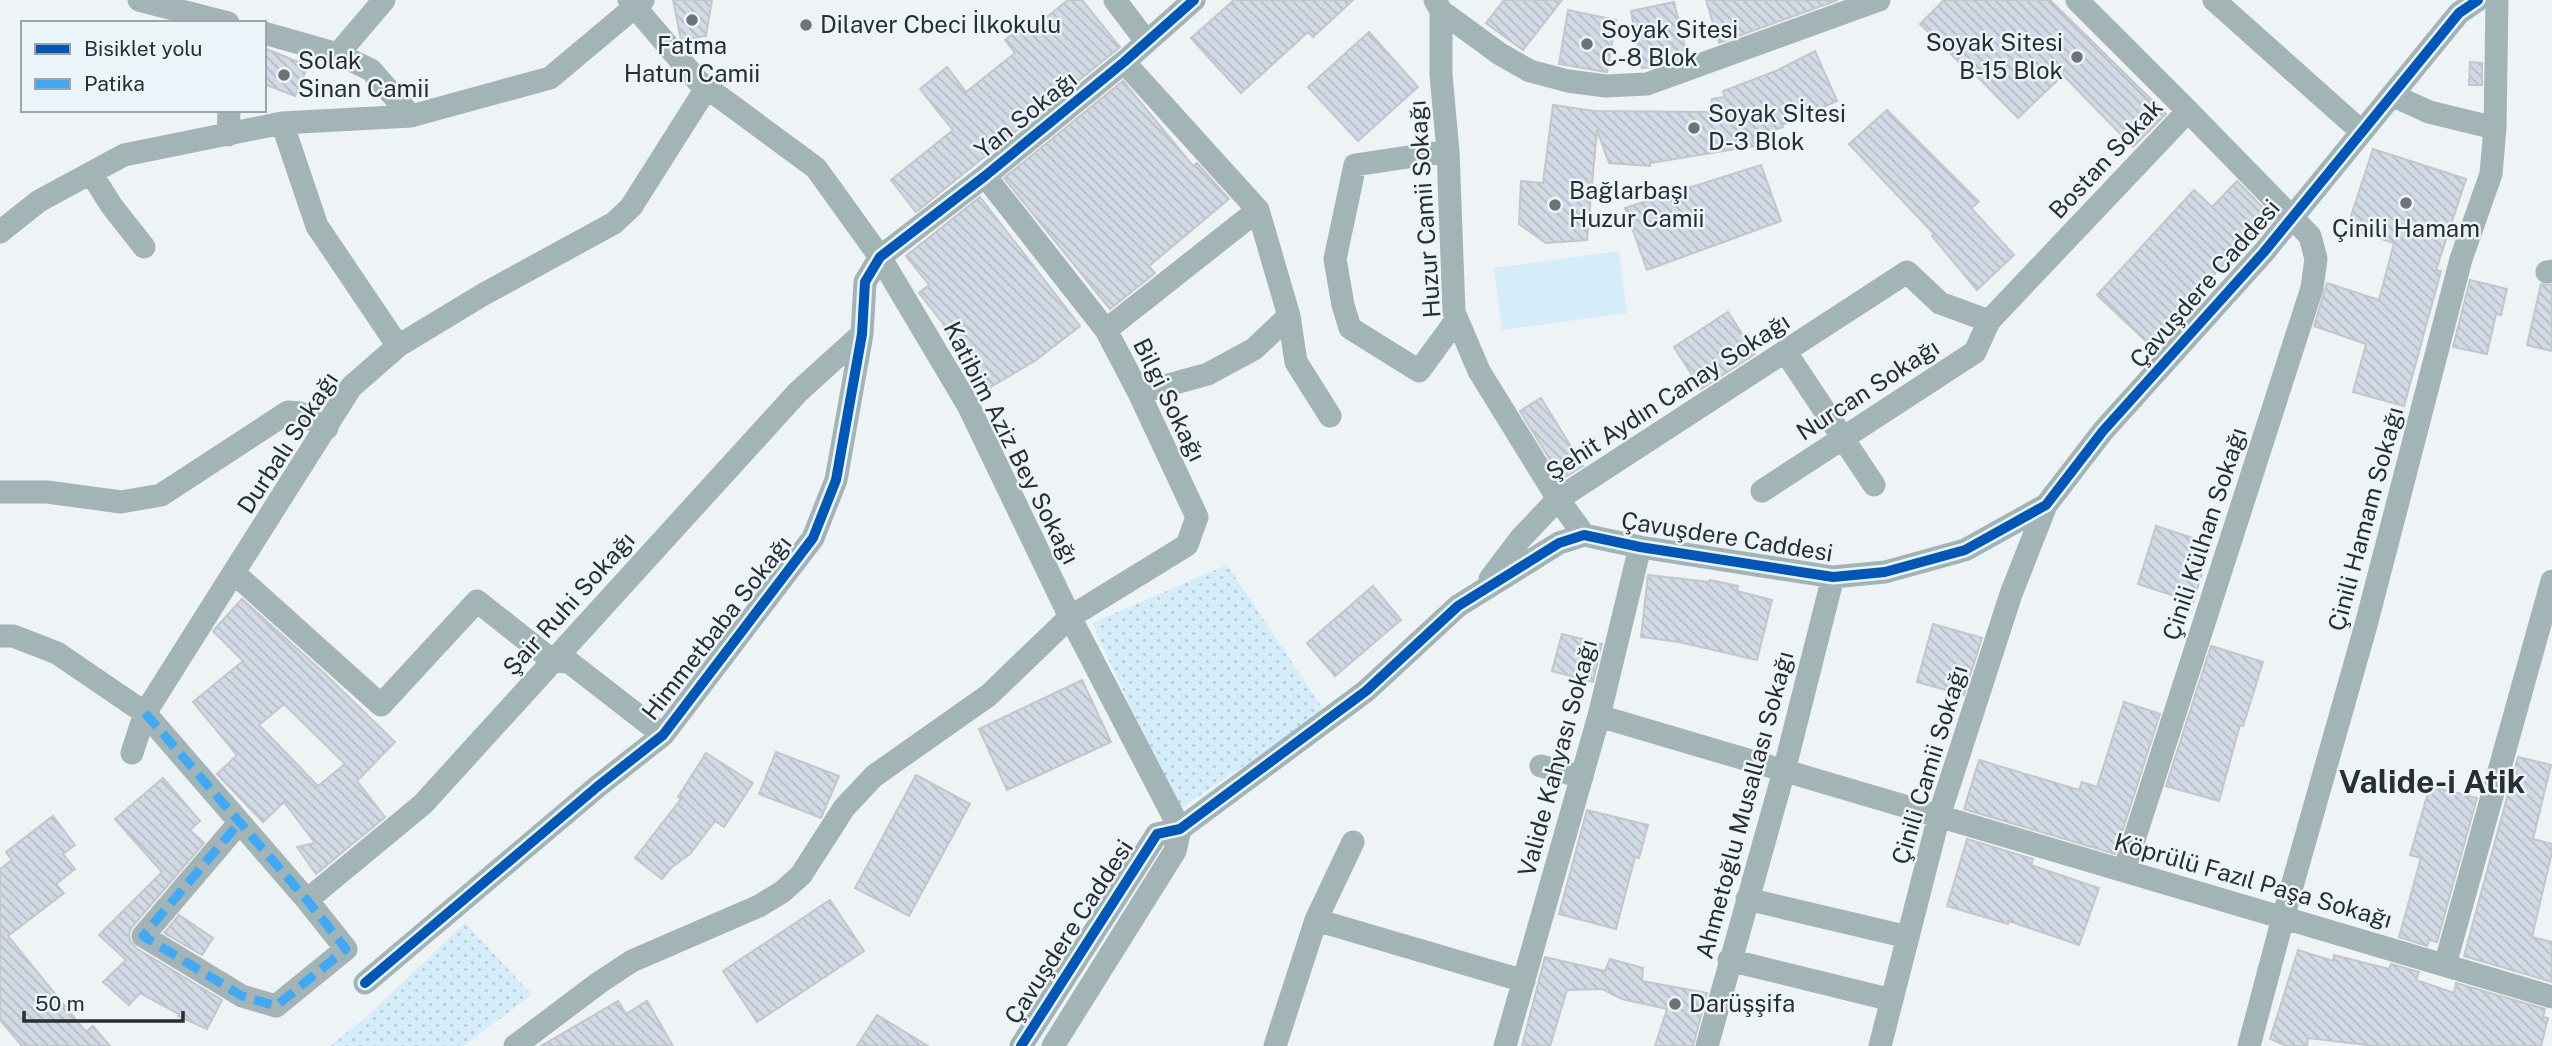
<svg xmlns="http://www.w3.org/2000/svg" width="2552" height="1046" font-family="'Public Sans',sans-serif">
<defs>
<pattern id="grass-dots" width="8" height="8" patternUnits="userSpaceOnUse" patternTransform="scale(1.75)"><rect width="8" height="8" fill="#d5edf8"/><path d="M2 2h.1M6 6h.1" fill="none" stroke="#b7ccd5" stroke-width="1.8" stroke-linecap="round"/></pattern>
<pattern id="building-back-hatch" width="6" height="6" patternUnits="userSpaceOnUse" patternTransform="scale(1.75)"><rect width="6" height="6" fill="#d1dae5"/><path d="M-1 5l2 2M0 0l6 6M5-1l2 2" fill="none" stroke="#b4bbc5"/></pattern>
</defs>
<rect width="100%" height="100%" fill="#eef3f5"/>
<path fill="url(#grass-dots)" d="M1227,565L1325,712L1178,810L1092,623Z
M465,923L532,995L463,1046H330L366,1017Z"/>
<path fill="#d5edf8" d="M1619,251L1627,313L1502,330L1494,268Z"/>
<path fill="url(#building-back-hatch)" stroke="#c4c6c9" stroke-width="2" fill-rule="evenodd" d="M673,0H712L706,36L681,40Z
M1068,0H1082L1120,47L916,212L891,180L953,130L920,89L947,67L966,92L1015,53L1005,40L1028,22L1033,28Z
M1234,0H1353L1313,37L1308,32L1241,93L1191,38Z
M1504,0H1562L1523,50L1486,23Z
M1706,0H1838L1719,43Z
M1944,0H2050L2166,114L2133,147L2063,75L2018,118L1967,66L1965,68L1920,24Z
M1674,2L1687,55L1654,67L1642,68L1631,11Z
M1568,10L1616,20L1607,72L1559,64Z
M1369,32L1418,87L1358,141L1308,87Z
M264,48L308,66L295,96L264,84Z
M1815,51L1837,101L1782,125L1783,127L1752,138L1755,146L1650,163V166L1609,163L1597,130L1587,240L1546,243L1519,224L1521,181L1543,183L1553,105L1594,111L1710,112L1712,99L1725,97L1723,91L1776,71Z
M2470,62L2482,63V85H2469Z
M1123,81L1193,166L1197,163L1229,199L1149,266L1155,273L1110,309L1004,178Z
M1887,110L1979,202L1971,208L2014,255L1977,290L1932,236L1934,234L1849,144Z
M2373,149L2466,179L2436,270L2441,271L2404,406L2353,392L2366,344L2314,326L2327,283L2379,300L2394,243L2347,228Z
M1761,165L1781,221L1647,270L1625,208Z
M2237,181L2270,215L2149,344L2097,295L2194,190L2212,207Z
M980,197L1080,326L1035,361L982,392L960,353L962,352L943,327L945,326L919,293L929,285L906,256Z
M2470,280L2507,289L2501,315L2496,314L2487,354L2453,347Z
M2541,284L2552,285V351L2527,345Z
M1728,312L1755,354L1701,389L1674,347Z
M1541,398L1583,466L1562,479L1520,411Z
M2156,526L2211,544L2193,602L2138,584Z
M1648,575L1709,582L1710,580L1738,586L1737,591L1772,600L1757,660L1679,642L1641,637Z
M1373,586L1401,620L1335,676L1307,643Z
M242,599L323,672L395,742L357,781L385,817L316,874L297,847L315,843L284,802L263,822L217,774L237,755L193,702L243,661L213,631ZM284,704L345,764L318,786L259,725Z
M1933,624L1982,638L1964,695L1917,682Z
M1562,634L1602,644L1593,682L1552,671Z
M2211,646L2263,662L2243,726L2240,725L2219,801L2166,786Z
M1082,680L1111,742L1007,790L979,729Z
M2124,702L2160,714L2115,854L1964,809L1979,760L2079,790L2082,782L2097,787Z
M776,752L839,776L821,818L759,794Z
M706,753L753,783L724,827L715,821L690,854L672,867L662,879L635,858L681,799L678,797Z
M2518,757L2551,765L2533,839L2552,844V852L2532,937L2552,942V982L2464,956Z
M916,775L970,804L909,916L855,888Z
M163,778L200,821L190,830L204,843L132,927L129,933L130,941L136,948L222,1000L207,1029L178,1016L179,1014L140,993L129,1005L103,982L126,960L99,935L162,872L115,819Z
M2430,786L2477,798L2437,942L2429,940L2427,946L2399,937L2421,858L2410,855Z
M1587,810L1648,825L1639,858L1635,857L1616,929L1559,914Z
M53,816L75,845L63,854L75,869L56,884L64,893L8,936L86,1032L93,1026L110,1046H22L0,1020V869L12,860L6,852Z
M1967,839L2033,859L2031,865L2099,888L2079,945L2009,921L2008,924L1947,906Z
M830,900L864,951L757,1022L723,971Z
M179,915L213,938L202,955L164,933Z
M2298,950L2333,961L2334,955L2389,969L2391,964L2419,972L2416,980L2454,993L2456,983L2545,1009L2543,1017L2548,1018L2541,1046H2375L2308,1038L2307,1046H2287L2270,1039Z
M1545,957L1605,971L1610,959L1643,968L1642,981L1707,993L1693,1046H1655L1667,1009L1622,999L1602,989L1567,990L1550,1046H1522Z
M618,1001L626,1014L647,1001L673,1046H541Z
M877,1015L928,1046H857Z"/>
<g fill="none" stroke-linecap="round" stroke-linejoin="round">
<path stroke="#a2b4b5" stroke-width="23" d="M139,0L228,23
M629,0L698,81L816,168L880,257L968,405L1070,617L1180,829
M1115,0L1146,41
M1435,0L1441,11V75L1448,151L1454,312L1479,371L1558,499L1584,535
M2077,0L2188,111
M2214,0L2362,132
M1441,11L1500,54L1530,71L1568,81L1606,86L1647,84L1879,0
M264,33L338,54L371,70L411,116
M338,54L384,0
M1124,62L1258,210L1289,316L1296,362L1330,416
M2392,95L2429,112L2495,128
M282,123L317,226L398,346
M228,135L229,110
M1448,151L1355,165L1335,259L1343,305L1350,328L1419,371L1457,319
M91,173L111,205L144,247
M985,176L1106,330
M0,232L39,201L124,155L282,123L411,116L550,78L643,0
M2547,272L2552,271
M1785,351L1874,485
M1139,393L1208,374L1254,349L1289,316
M1762,491L1975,352L1989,321L2188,111L2310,236L2316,259L2312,288L2124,871
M0,492H47L121,502L161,495L288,412L300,413L327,428
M234,573L381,705L477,601L553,661L569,662L663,735
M1490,579L1521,538L1558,499L1907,272L1940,303L1989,321
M0,636H13L57,653L145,713L307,900L346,949L276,1006L242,996L143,936L239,823
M1599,716L2552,997
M132,753L145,713L351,387L398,346L484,294L614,223L631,207L707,87
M1541,766L1582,777
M1747,899L1908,937
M307,900L423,804L798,392L862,334
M1316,920L1524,981
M1729,960L1892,1000
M2445,965L2552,581
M365,983L597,787L663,735L813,538L836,480L862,334L865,282L880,257L985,176L1124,62L1194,0
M515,1046L600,982L632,961L759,906L782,892L801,875L844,808L874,776L989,695L1070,617L1187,545L1197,517L1139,393L1106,330L1258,210
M1021,1046L1157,834L1180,829L1366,691L1458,606L1559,543L1584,535L1640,547L1833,577L1885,572L1965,550L2046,505L2103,431L2264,252L2459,13L2478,0
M1053,1046L1175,851L1180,829
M1275,1046L1316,920L1353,842
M1505,1046L1599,716L1640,547
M1707,1046L1784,771L1833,577
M1880,1046L1939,816L2011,594L2046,505
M2249,1046L2283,918L2366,625L2461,259L2491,174L2495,128L2497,0"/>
<path stroke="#3fa9f5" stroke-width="9" stroke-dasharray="18 9" stroke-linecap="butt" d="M145,713L307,900L346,949L276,1006L242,996L143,936L239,823"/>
<g stroke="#ebf4f8" stroke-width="15">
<path id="cycleway" d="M365,983L597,787L663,735L813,538L836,480L862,334L865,282L880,257L985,176L1124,62L1194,0
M1021,1046L1157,834L1180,829L1366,691L1458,606L1559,543L1584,535L1640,547L1833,577L1885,572L1965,550L2046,505L2103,431L2264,252L2459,13L2478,0"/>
</g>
<use href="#cycleway" stroke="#0057b8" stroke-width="10"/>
</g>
<g fill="#6f7375" stroke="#ebf4f8" stroke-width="2.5">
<circle cx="692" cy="20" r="7"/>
<circle cx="806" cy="25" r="7"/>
<circle cx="1587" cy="44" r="7"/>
<circle cx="2077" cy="57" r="7"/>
<circle cx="284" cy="75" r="7"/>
<circle cx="1694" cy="128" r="7"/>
<circle cx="2406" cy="203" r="7"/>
<circle cx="1555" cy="205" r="7"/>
<circle cx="1675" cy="1004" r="7"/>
</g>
<g text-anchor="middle" stroke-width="5" stroke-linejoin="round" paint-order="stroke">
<g font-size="24" fill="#2b2e30" stroke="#ebf4f8" text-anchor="start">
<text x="820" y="33">Dilaver Cbeci İlkokulu</text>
<text x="1601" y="38">Soyak Sitesi<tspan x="1601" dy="28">C-8 Blok</tspan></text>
<text x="2063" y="51" text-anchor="end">Soyak Sitesi<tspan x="2063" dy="28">B-15 Blok</tspan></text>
<text x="692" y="54" text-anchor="middle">Fatma<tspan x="692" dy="28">Hatun Camii</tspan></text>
<text x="298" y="69">Solak<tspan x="298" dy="28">Sinan Camii</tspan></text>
<text x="1708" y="122">Soyak Sİtesi<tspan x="1708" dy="28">D-3 Blok</tspan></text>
<text x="1569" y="199">Bağlarbaşı<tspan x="1569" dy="28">Huzur Camii</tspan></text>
<text x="2406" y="237" text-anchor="middle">Çinili Hamam</text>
<text x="1689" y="1012">Darüşşifa</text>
</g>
<g font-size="24" fill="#2b2e30" stroke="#ebf4f8">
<text transform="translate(1026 115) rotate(-39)" y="8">Yan Sokağı</text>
<text transform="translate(2106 159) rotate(-47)" y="8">Bostan Sokak</text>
<text transform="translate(1425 209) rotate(-94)" y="8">Huzur Camii Sokağı</text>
<text transform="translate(2205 284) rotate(-49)" y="8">Çavuşdere Caddesi</text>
<text transform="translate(1868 390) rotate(-33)" y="8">Nurcan Sokağı</text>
<text transform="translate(1668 397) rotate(-33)" y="8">Şehit Aydın Canay Sokağı</text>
<text transform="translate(1169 400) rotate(64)" y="8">Bilgi Sokağı</text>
<text transform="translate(288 443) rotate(-57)" y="8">Durbalı Sokağı</text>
<text transform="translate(1011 443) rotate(63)" y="8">Katibim Aziz Bey Sokağı</text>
<text transform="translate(2366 519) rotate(-75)" y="8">Çinili Hamam Sokağı</text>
<text transform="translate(2205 534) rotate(-72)" y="8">Çinili Külhan Sokağı</text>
<text transform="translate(1727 537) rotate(9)" y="8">Çavuşdere Caddesi</text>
<text transform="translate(569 604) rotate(-48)" y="8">Şair Ruhi Sokağı</text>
<text transform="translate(717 628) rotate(-52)" y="8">Himmetbaba Sokağı</text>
<text transform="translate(1558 758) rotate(-75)" y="8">Valide Kahyası Sokağı</text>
<text transform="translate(1930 765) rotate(-73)" y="8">Çinili Camii Sokağı</text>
<text transform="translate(1745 805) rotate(-75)" y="8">Ahmetoğlu Musallası Sokağı</text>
<text transform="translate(2253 881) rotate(16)" y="8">Köprülü Fazıl Paşa Sokağı</text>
<text transform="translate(1069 932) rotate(-57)" y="8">Çavuşdere Caddesi</text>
</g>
<g font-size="32" font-weight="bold" fill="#2b2e30" stroke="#ebf4f8">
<text x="2432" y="793">Valide-i Atik</text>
</g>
</g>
<rect x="21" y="21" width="245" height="91" fill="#ebf4f8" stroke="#9ea5a8" stroke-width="2"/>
<rect x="35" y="44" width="35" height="10" fill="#0057b8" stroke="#9ea5a8" stroke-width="2"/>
<text x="84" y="56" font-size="21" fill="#2b2e30">Bisiklet yolu</text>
<rect x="35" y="79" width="35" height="10" fill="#3fa9f5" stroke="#9ea5a8" stroke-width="2"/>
<text x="84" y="91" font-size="21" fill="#2b2e30">Patika</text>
<path d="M24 1011v10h159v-10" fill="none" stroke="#2b2e30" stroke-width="3.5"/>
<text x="35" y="1011" font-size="21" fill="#2b2e30" stroke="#ebf4f8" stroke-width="5" paint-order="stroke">50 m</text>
</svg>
